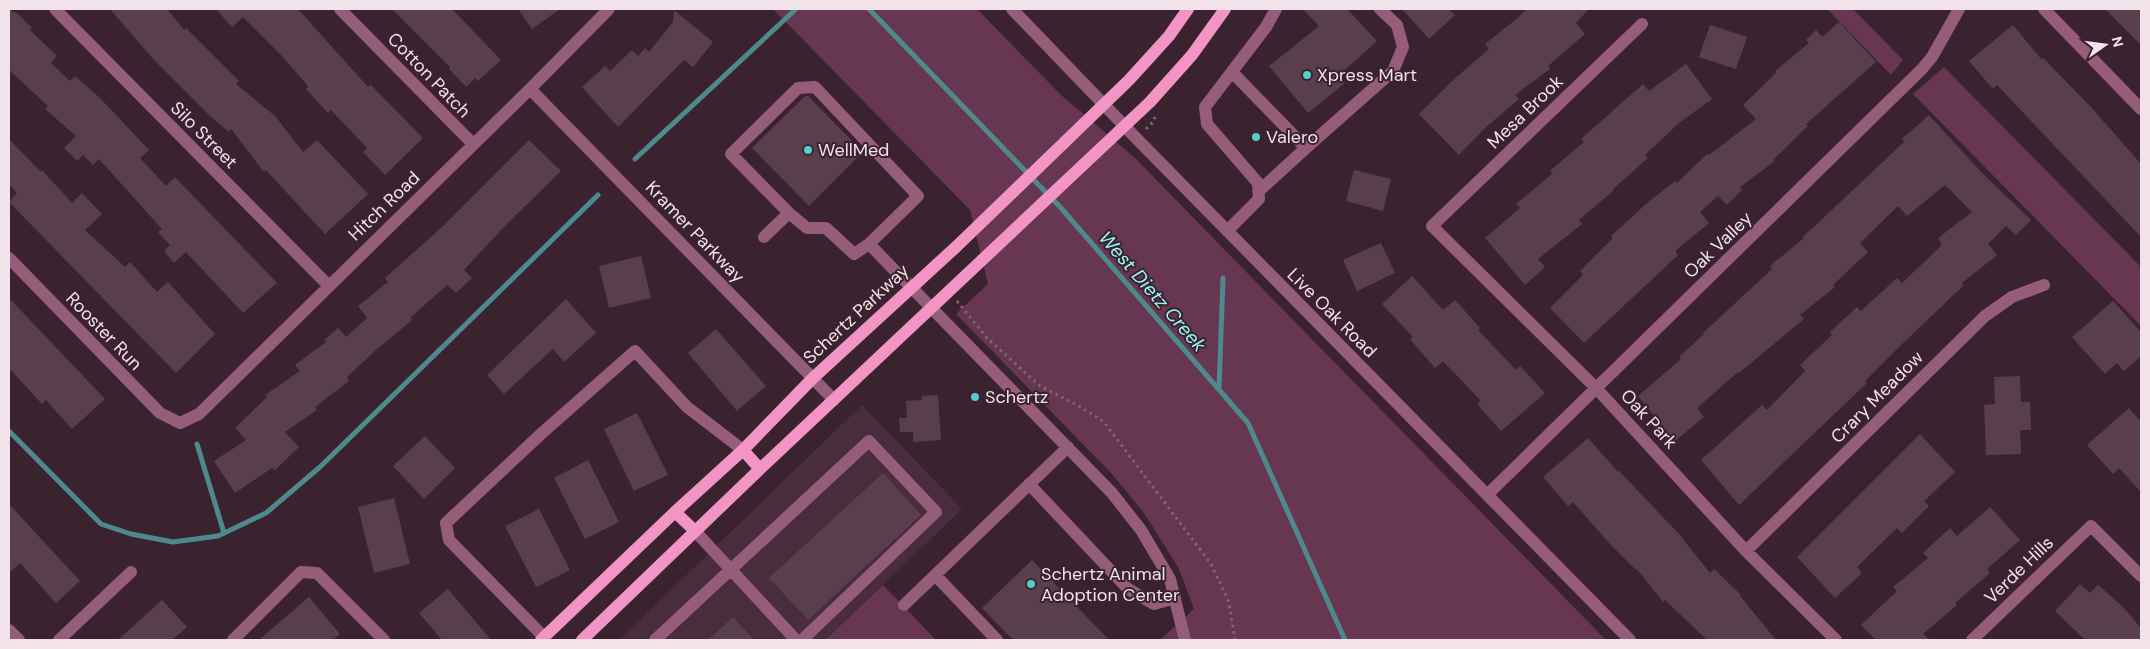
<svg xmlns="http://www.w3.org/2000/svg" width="2150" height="649" font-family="'DM Sans',sans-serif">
<rect width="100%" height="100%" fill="#3a232f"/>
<path fill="#492d3c" d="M862,405L962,509L825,640H619Z"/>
<path fill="#673650" d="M773,9H977L1061,95L1135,158L1606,640H1160L1194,609L1179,569L1144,513L1111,473L956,314L988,284L970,210Z
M1827,9H1853L1903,60L1891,75Z
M1944,67L2141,267V326L1913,94Z
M883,585L936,640H825Z"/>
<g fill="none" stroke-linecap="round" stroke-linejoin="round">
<path stroke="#4e898d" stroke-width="5" d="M869,9L1061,208L1248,423L1345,640
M635,159L796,9
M1219,389L1223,278
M9,431L101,524L131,534L173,542L218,536L266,513L320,467L598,195
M197,444L224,533"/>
</g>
<path fill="#583f4b" d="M9,9L19,15L32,28L30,30L57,56L51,63L70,81L75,76L100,98L149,150L140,158L166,186L175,177L277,283L243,313L186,252L174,263L164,251L170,245L158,232L162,229L99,159L93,165L83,155L77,161L64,148L76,136L45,109L48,106L9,70Z
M110,9H167L184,30L186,28L239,81L236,84L275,116L303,152L317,140L368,194L325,234L266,170L264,172L231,129L229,132L211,117L154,60Z
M216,9H298L368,87L371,85L423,138L385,175L363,152L367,148L331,110L328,113L306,89L308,86L281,55L243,17L232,27Z
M392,9H452L501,60L478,81L475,78L466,87L449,69L450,67Z
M518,9H560L532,29Z
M1303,9H1347L1377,41L1338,76L1345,83L1308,113L1269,66L1319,26Z
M1402,9H1449L1455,15L1429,39Z
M1526,9H1589L1576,23L1585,34L1548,66L1550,69L1515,95L1519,99L1485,128L1459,155L1419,114L1453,80L1489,49L1485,44L1519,17Z
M2105,9H2141V45Z
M674,10L713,42L693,67L684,60L618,127L582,87L605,66L610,71L632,50L638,56L645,48L649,52L673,22Z
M1839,22L1876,62L1806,124L1808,126L1773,160L1775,161L1740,187L1742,190L1727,205L1718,196L1700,212L1709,223L1675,251L1678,255L1584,343L1550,308L1583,275L1580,271L1613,238L1611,236L1646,204L1675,181L1677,183L1707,154L1709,155L1756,119L1743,105L1776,73L1775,71L1809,43L1806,40L1816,30L1822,37Z
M1710,25L1747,37L1736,69L1699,57Z
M2013,25L2041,59L2043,58L2091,107L2141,164V237L1997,85L1993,89L1969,61Z
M1686,64L1712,99L1679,123L1645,155L1648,158L1613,189L1614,190L1579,220L1582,224L1538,259L1545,267L1525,285L1485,238L1520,208L1516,204L1552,174L1550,171L1584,142L1581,139L1643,84L1649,91Z
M805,96H808L863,152L809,206L752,148Z
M1929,115L1983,174L2031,220L2016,235L2006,226L1988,244L1997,255L1962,283L1964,285L1897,349L1865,381L1867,383L1739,505L1701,460L1762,405L1767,410L1805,371L1800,365L1832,335L1830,332L1857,307L1861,311L1897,278L1902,283L1942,245L1938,238L1972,212L1945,185L1907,216L1898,206L1860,243L1868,252L1833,285L1835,287L1800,315L1804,319L1739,373L1738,372L1697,408L1704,417L1675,441L1638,396L1681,359L1679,357L1704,334L1703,333L1772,269L1770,266L1804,238L1803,237L1904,142L1902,139Z
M9,139L41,172L42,170L72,203L82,193L102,214L85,230L125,267L130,262L157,292L168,282L215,334L176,373L9,202L17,193L9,184Z
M529,140L561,171L502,229L464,270L472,278L456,293L447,285L410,318L412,320L377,349L347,377L349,381L315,407L317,410L285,432L299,447L275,470L272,468L235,493L214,461L246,440L235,428L267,397L265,395L300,371L295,365L326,342L324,340L338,328L346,337L367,318L358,306L388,282L385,278L441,228Z
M1354,170L1391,179L1383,211L1346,201Z
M1381,243L1395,273L1357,291L1343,260Z
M641,256L651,298L609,308L599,266Z
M1412,276L1443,310L1455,300L1480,328L1478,330L1516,370L1520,366L1545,393L1501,431L1477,404L1481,401L1443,361L1435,368L1410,339L1413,337L1382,304Z
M9,298L105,399L72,429L46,400L42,404L9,368Z
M566,299L596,333L564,362L553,349L504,394L487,375Z
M2113,301L2141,332V356L2124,371L2117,363L2105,374L2072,337Z
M716,329L766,386L737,411L688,353Z
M2020,376L2021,402H2030L2031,430H2020L2021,454L1986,455L1984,405L1995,404L1994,377Z
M938,395L941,440L913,442V432H900L899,418H907L906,401L922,400V396Z
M2129,408L2141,422V492L2119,468L2113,474L2087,445Z
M637,413L668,475L634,491L604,429Z
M1920,434L1955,472L1924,501L1929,506L1902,533L1897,528L1857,567L1862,573L1835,598L1797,557Z
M425,436L455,468L424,499L393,466Z
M1588,438L1618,472L1619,471L1679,534L1710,573L1714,569L1741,595L1740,596L1776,640H1707L1665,600L1663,602L1637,569L1636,570L1610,544L1573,502L1568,506L1543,477Z
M588,460L619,522L585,539L554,478Z
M883,473L921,515L808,620L769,578Z
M394,498L410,564L374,573L358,507Z
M9,504L80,581L56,603L20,563L9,573Z
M1990,507L2020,540L1987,569L1990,573L1955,603L1957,605L1923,634L1930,640H1876L1861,625L1897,591L1893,587L1928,558L1923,553L1950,528L1957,536Z
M539,509L570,570L536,587L505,526Z
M1032,560L1109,640H1013L982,608Z
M2080,584L2090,593L2098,585L2122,606L2141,628V640H2085L2055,611Z
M448,589L491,640H442L419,613Z
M309,597L340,634L333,640H259Z
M162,600L187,627L172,640H118Z
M733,617L754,640H708Z"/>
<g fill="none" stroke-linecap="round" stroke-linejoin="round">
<path stroke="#7c6771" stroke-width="3" stroke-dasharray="2.5 4" stroke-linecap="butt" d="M1146,129L1153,122L1155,117
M957,301L987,338L1040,386L1079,406L1104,422L1211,564L1229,602L1235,640"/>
<path stroke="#965d7a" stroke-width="12" d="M55,9L328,285
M340,9L473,144
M1012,9L1136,138L1630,640
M2044,9L2141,109
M1642,24L1432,226L1596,388L1746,551L1836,640
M1232,72L1306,148L1393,71L1403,47L1397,25L1380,9
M530,89L834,400
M1260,190L1306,148
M1227,231L1259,199L1258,183L1207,124L1205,107L1266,27L1276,9
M764,237L789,213
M869,244L854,254L826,228H807L789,213L731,154L798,88L815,87L918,196L869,244L1112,493L1141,530L1170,579L1185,640
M9,258L160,413L180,423L199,414L530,89L609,9
M1029,484L1128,589L1154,604L1175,598
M1487,495L1922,69L1932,57L1959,9
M695,531L796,640
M1746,551L1985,316L2012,297L2044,285
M935,575L997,640
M904,605L1068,447
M9,630L19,640
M544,637L449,540L446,523L542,433L635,351L687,407L743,450
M59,640L131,572
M233,640L301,572L317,573L384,640
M655,640L869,441L936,512L802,640
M1972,640L2091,526L2141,576"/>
<path stroke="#f295c5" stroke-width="12" d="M743,450L760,469
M675,512L695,531
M541,640L675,512L743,450L813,378L957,246L1129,80L1169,36L1188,9
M582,640L760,469L1150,102L1192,55L1225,9"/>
</g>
<g fill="#51ccd1" stroke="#3a232f" stroke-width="2">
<circle cx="1307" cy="75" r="5"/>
<circle cx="1256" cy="137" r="5"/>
<circle cx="808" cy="150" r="5"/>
<circle cx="975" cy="397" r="5"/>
<circle cx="1031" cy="584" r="5"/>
</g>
<g text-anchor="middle" stroke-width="4" stroke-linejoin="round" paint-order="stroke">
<g font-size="18" fill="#f2e2e9" stroke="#3a232f">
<text transform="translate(429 75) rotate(46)" y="6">Cotton Patch</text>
<text transform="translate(1525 112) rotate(-44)" y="6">Mesa Brook</text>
<text transform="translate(204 135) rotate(45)" y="6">Silo Street</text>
<text transform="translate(384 206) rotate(-44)" y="6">Hitch Road</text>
<text transform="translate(695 232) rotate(46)" y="6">Kramer Parkway</text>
<text transform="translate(1718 245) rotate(-44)" y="6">Oak Valley</text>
<text transform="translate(1332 313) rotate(45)" y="6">Live Oak Road</text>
<text transform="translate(856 314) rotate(-43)" y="6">Schertz Parkway</text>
<text transform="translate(104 331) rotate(46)" y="6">Rooster Run</text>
<text transform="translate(1877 397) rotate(-45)" y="6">Crary Meadow</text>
<text transform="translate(1649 419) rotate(47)" y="6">Oak Park</text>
<text transform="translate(2019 570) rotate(-44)" y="6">Verde Hills</text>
</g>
<g font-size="18" fill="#f2e2e9" stroke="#3a232f" text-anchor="start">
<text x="1317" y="81">Xpress Mart</text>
<text x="1266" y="143">Valero</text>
<text x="818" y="156">WellMed</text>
<text x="985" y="403">Schertz</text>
<text x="1041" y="580">Schertz Animal<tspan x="1041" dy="21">Adoption Center</tspan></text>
</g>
<g font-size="19" font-style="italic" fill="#95f8fb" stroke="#3a232f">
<text transform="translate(1153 291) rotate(49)" y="7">West Dietz Creek</text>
</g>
</g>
<rect width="2150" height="649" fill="none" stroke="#f2e2e9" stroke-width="20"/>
<g transform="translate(2105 45) rotate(76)" stroke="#3a232f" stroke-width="4" paint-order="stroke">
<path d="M0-4L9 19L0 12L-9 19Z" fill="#f2e2e9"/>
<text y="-8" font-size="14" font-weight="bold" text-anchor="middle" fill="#f2e2e9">N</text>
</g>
</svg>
